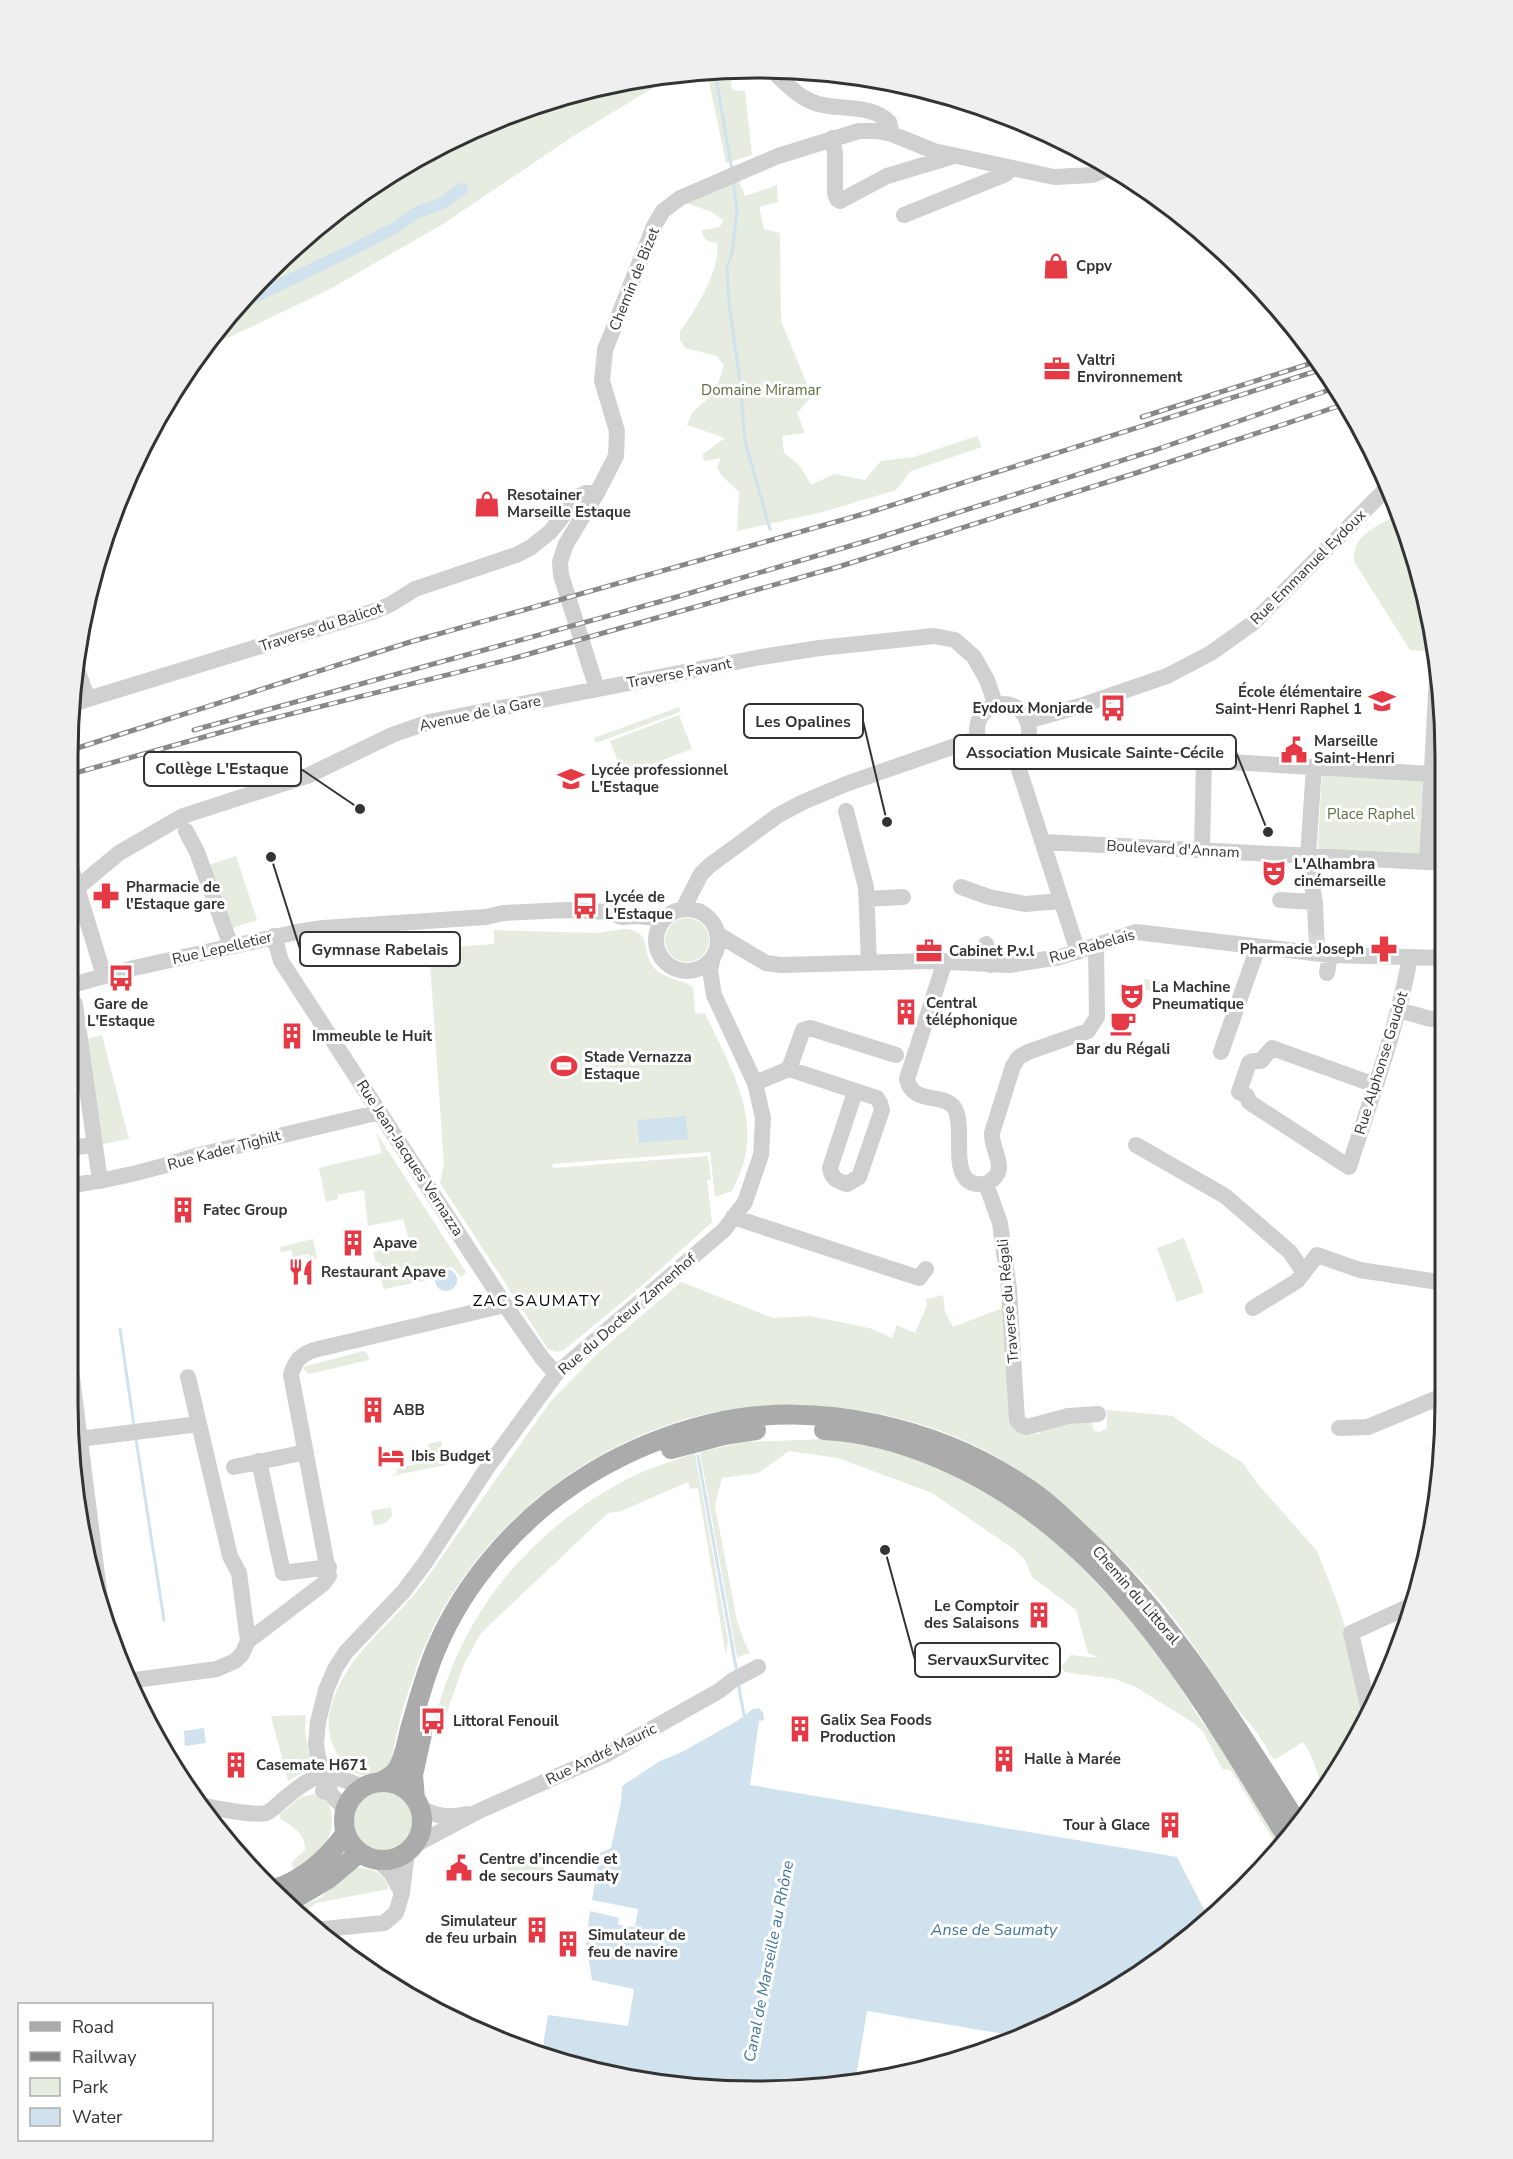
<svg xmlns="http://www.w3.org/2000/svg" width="1513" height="2159" font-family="'Nunito Sans',sans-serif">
<rect width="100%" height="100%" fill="#fff"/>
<path fill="#e6ecdf" d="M730,70L732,90L745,91L752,155L726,163L707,72Z
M673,76L575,135L443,224L328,290L211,346L270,269L374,183L493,120L622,81Z
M739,181L745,196L777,185L778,202L759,207L764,229L780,233L781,321L812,396L797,413L805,433L782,436L784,453L800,466L811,485L834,474L865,480L881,461L914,457L977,436L982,447L911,471L896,490L823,512L737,531L739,492L721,475L717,467L721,458L705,461L703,458V454L725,438L687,425L693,411L715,393L724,365L717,356L685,348L680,340V331C696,310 721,269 717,243C709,242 702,240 702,230L720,227L723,220L712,212L683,202Z
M1396,515L1432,622L1436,664L1426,663V651L1410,650L1355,563C1349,536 1377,527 1396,515Z
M679,707L680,712L596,743L594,738Z
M679,715L692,749L623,775L610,741Z
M1322,775L1424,778L1420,854L1319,849L1318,844Z
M236,856L257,920L229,929L208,865Z
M665 940a22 22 0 1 1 44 0a22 22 0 1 1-44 0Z
M624,929C653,930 640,952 655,969C666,980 682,979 693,987L695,1014L705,1013C726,1059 758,1109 744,1161C741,1172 736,1182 732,1191L715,1197L710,1152L552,1164L553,1168L708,1156L711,1179L707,1180L712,1222L644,1284L564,1350L557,1352L548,1349L440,1183L444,1164L429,949L494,944V930L598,933Z
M1144,979L1167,982L1166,992L1143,990Z
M102,1035L129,1139L98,1145L82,1040Z
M376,1132L466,1272L461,1277L452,1267L441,1269L428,1280L384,1289L378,1269L381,1268L380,1262H376L373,1252L410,1243L403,1219L368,1226L364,1190L338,1195V1199L326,1202L319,1168L382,1153Z
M1184,1238L1204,1292L1177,1302L1157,1248Z
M313,1239L317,1259L310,1260L309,1254L293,1257L291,1250L281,1252L280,1247Z
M681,1282L773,1318L811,1316L873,1329L892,1338L897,1325L915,1333L927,1305L926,1299L943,1295L945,1312L953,1327L1005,1307L1014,1422L1030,1435L1041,1433L1040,1426L1091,1418L1094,1431L1100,1432L1107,1428V1410L1173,1416L1206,1440L1243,1463L1256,1482L1317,1551L1339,1607L1355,1661L1367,1715L1329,1786L1325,1791C1315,1773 1316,1759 1303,1742L1274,1760C1267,1750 1262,1738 1254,1729C1248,1721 1241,1714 1235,1706C1211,1671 1188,1636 1162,1603C1138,1574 1111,1548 1083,1523C1063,1505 1043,1486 1020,1471C963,1432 885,1409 816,1406C764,1403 711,1409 662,1427C553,1466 458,1554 418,1663C409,1689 400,1715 395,1742C392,1751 394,1763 385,1769C352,1793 325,1746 329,1717C339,1659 388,1629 422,1585L550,1402L599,1352Z
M364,1351L368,1354L369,1360L309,1374L303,1369L306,1366Z
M826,1439L870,1445L911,1456L969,1481L1046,1531L1131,1619L1162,1659L1202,1722L1218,1741L1281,1844L1278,1848L1236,1778L1230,1770L1222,1769L1203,1731L1195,1724L1136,1687L1115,1679L1065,1672L1061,1667L1071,1655L1099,1658L1088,1653L1076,1610L1032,1577L1025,1560L1015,1550L932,1493L838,1458L789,1451L758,1473L722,1478L715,1506L737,1621L744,1641L750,1653L737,1657L700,1452L746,1442Z
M441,1441L446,1465L391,1476L397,1473L396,1468L427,1462L425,1452L429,1451L428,1444Z
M695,1453L728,1640L726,1656L698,1488L690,1489L688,1482L621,1511L608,1513L481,1633L464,1664L443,1723L435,1720C461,1614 528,1533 622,1482C645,1469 671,1462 695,1453Z
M391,1507L392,1515L386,1523L374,1526L371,1511Z
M306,1715L305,1730L311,1766L307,1770L288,1781L271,1716Z
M352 1821a30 30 0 1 1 60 0a30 30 0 1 1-60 0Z
M314,1794L329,1803C339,1840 321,1851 294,1870L291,1863L305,1850C306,1833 291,1826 280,1818L279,1815L301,1797Z
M510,1857L545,1862L543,1877L508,1872Z
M356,1868C373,1868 384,1872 389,1889L316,1903L299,1917L293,1910L320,1898L350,1870Z"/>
<path fill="#cfe2ee" d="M686,1116L688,1139L639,1143L637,1120Z
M435 1280a11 11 0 1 1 22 0a11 11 0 1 1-22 0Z
M759,1708L763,1713L764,1720L759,1721L750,1785L1177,1857L1209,1919L1140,1975L1062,2020L1016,2036L867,2011L855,2083L801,2090L667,2086L542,2052L548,2015L628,2026L634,1989L592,1980L586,1944L590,1911L619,1918L618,1925L635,1927L638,1909L592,1900L599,1861L619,1865L620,1859L600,1855V1853L611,1848L621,1802L622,1786L660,1761L680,1753L737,1721L753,1709Z
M204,1728L206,1743L185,1746L184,1731Z"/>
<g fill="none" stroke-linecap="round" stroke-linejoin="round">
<path stroke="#cfe2ee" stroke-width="3" d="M715,72L732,170
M733,180L737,211L732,253L727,267L729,304L740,381L745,441L770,529
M120,1329L134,1426
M136,1439L164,1620
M698,1456L737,1673
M738,1682L744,1715"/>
<path stroke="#cfe2ee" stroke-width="12" d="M244,302L346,253L393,229L416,213L441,204L462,189"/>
<path stroke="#d6d6d6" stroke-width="16" stroke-dasharray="16 8" stroke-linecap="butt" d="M1316,928L1317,947"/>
<path stroke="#d0d0d0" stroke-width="16" d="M775,69L776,74C788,86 801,99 818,104C840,110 872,104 889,122L892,134
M832,138L835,153V193L837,199L840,201L887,176L954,156
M904,215L1006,174L1011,168
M597,689L561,575L560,562L566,544L597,493L616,456L617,431L602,381L605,350L654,226L663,211L680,198L778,156L859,131H877L892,134L934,151L1054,177L1092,175L1111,168
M88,699L375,611L391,604L415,589L516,555L530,548L550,532L579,496L586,493H597
M73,704L88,699L76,667
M977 730a26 26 0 1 1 52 0a26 26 0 1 1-52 0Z
M1027,721L1080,706L1167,676L1211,653L1253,623L1387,488
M1014,754L1078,952
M1145,757L1432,774L1445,770
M1314,767L1308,856L1315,905L1316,928
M846,811L866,887L869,963
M186,831L197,852L231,946
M1044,842L1445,863
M1202,849L1204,760
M68,858L104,976
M1427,862L1437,675
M961,887L989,897L1025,904L1061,901
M77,888L119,853L183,816L307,776L392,735L429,722L761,657L820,648L934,636L955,640L974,657L987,680L996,706
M867,899L903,897
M1280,900L1315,902
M683,909L701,874L709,866L777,816L801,803L846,784L978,738
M656 940a31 31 0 1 1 62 0a31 31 0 1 1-62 0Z
M717,934L766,963L781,965L930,961L1009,965L1060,957L1136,932L1330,955L1445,958
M274,936L281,961L505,1305L542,1358L556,1374
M986,944L990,965
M1096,946L1097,1017L1088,1031L1028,1052L1019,1057L1013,1066L992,1133C991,1153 1012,1170 986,1184L1000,1223L1009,1289L1017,1420L1023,1426L1027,1427L1068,1416L1098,1414
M945,961L907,1079C912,1106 947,1092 955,1109C967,1132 944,1189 986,1184
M1327,973L1330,955
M68,986L134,968L297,932L323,928L486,917L503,913L567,910L607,912L622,917L639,916L663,919
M75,1004L100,1181
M1398,1010L1431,1019
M1221,1052L1258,947
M789,1069L803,1030L810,1028L896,1055
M755,1083L789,1069L877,1098L880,1103L882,1110L859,1177L847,1184C837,1181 832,1179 830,1168L855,1092
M1375,1085L1272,1048L1261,1061H1253L1249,1063L1239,1092L1247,1096L1249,1102L1349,1167C1371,1098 1397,1029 1410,957
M1136,1145L1225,1196L1290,1252L1304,1273
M68,1148L94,1145
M68,1186C111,1180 154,1170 195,1156L380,1112
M733,1217L919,1278L926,1269
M1253,1308L1297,1281L1317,1255L1360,1270L1445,1283
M68,1346L102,1614
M1339,1428L1368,1427L1445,1395
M79,1439L199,1424
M259,1461L283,1573L329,1567
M234,1467L306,1452
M248,1641L323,1584L329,1576L291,1375C295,1361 300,1355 314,1350L505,1305
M128,1681L217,1669L235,1661L242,1654L248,1641L239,1573L230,1556L188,1377
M1369,1710L1351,1633L1412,1605
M323,1791L331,1794L345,1810
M331,1794L318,1757L316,1744L318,1722L326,1690L335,1669L346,1652L403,1592L425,1563L487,1468L556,1374L724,1230L745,1202L761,1155L763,1118L755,1083L714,995L710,970L713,957
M201,1805C212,1808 256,1816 266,1813C272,1811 279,1803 284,1799C319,1770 323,1772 364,1787
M419,1807C436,1817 449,1818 467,1814
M413,1846L479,1811L605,1755L719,1691L733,1680L758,1667
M378,1860L391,1873L402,1893L407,1852
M314,1930L384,1923L396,1913L402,1893"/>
<path stroke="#ababab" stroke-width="20" d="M824,1430C865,1432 906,1444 943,1460C1108,1531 1197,1691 1287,1837
M671,1449L724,1435L756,1430
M381,1782C386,1779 392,1776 396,1771C404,1761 407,1741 410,1729C418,1702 425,1675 436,1649C450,1616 470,1584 494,1556C550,1489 626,1445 710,1424C763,1411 823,1412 876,1424C927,1435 980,1456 1024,1486C1046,1500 1064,1518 1083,1536C1171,1618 1233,1722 1298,1824
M344 1821a39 39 0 1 1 78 0a39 39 0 1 1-78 0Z
M415,1799L413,1775L422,1734
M275,1889C304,1879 327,1859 345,1834
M287,1903L328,1879L359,1853"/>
<g stroke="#888" stroke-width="5">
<path id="rail" d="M1142,417L1318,361
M194,730L673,598L877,538L1155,450L1335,388
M68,751L410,642L867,513L1323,369
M68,775L254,723L511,659L841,566L1136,473L1345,404"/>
</g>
<use href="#rail" stroke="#fff" stroke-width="3" stroke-dasharray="9" stroke-linecap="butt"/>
</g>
<defs>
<g id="shop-bare" transform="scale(2.07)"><path d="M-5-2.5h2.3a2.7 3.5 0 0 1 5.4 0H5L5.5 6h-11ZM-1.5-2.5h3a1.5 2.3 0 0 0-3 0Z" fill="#e63946" stroke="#fff" stroke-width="2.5" paint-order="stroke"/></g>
<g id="office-bare" transform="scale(2.07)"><path d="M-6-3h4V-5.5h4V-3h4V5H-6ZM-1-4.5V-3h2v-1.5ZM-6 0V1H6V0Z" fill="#e63946" stroke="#fff" stroke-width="2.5" paint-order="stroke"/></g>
<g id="school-bare" transform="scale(2.07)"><path d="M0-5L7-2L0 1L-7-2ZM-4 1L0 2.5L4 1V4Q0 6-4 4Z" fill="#e63946" stroke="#fff" stroke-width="2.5" paint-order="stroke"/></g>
<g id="bus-bare" transform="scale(2.07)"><path d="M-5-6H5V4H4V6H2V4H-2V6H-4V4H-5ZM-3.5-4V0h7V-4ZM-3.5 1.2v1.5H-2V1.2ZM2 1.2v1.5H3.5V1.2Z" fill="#e63946" stroke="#fff" stroke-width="2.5" paint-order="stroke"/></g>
<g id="civic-bare" transform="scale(2.07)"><path d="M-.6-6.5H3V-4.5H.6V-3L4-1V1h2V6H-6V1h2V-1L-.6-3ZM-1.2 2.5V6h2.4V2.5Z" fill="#e63946" stroke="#fff" stroke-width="2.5" paint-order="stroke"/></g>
<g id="theatre-bare" transform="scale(2.07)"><path d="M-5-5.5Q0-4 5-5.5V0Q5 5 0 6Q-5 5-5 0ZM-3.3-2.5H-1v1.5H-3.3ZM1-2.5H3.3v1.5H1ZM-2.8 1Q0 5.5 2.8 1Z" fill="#e63946" stroke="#fff" stroke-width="2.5" paint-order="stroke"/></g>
<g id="pharmacy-bare" transform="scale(2.07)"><path d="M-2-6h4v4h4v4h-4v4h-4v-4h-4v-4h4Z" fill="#e63946" stroke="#fff" stroke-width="2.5" paint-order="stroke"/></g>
<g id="building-bare" transform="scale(2.07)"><path d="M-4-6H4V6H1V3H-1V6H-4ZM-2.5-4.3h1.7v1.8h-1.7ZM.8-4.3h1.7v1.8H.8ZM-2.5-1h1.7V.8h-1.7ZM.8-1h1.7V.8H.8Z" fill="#e63946" stroke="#fff" stroke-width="2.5" paint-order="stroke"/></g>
<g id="cafe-bare" transform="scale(2.07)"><path d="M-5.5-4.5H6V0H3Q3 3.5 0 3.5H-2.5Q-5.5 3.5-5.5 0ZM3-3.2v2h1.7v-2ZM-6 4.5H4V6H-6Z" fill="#e63946" stroke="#fff" stroke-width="2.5" paint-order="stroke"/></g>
<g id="stadium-bare" transform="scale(2.07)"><path d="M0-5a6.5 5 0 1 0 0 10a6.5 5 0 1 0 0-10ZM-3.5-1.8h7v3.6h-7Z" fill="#e63946" stroke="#fff" stroke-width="2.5" paint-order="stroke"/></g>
<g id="restaurant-bare" transform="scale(2.07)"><path d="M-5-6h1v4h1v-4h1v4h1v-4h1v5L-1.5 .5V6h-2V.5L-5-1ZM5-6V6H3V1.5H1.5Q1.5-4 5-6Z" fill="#e63946" stroke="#fff" stroke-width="2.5" paint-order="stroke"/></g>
<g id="hotel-bare" transform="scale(2.07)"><path d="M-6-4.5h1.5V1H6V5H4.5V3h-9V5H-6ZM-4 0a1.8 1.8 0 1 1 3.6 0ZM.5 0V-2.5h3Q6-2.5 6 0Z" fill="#e63946" stroke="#fff" stroke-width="2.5" paint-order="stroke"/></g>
</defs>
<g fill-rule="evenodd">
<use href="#shop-bare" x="1056" y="266"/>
<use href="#office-bare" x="1057" y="369"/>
<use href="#shop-bare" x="487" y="504"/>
<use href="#school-bare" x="1382" y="701"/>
<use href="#bus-bare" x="1113" y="708"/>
<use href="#civic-bare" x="1294" y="750"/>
<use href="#school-bare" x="571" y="779"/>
<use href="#theatre-bare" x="1274" y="873"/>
<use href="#pharmacy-bare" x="106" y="896"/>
<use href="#bus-bare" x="585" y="906"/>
<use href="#pharmacy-bare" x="1384" y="949"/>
<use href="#office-bare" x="929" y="951"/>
<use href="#bus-bare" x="121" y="978"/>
<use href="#theatre-bare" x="1132" y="996"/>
<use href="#building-bare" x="906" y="1012"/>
<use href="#cafe-bare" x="1123" y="1023"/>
<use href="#building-bare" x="292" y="1036"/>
<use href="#stadium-bare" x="564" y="1066"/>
<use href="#building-bare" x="183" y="1210"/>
<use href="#building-bare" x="353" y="1243"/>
<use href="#restaurant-bare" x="301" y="1272"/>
<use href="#building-bare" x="373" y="1410"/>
<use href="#hotel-bare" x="391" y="1456"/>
<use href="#building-bare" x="1039" y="1615"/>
<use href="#bus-bare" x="433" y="1721"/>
<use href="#building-bare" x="800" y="1729"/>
<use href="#building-bare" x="1004" y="1759"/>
<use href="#building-bare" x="236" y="1765"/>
<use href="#building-bare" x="1170" y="1825"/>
<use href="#civic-bare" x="459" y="1868"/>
<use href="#building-bare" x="537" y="1930"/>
<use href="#building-bare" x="568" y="1944"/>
</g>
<g text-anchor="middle" stroke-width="6" stroke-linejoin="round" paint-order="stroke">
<g font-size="15" font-weight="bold" fill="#333" stroke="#fff" text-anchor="start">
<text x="1076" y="271">Cppv</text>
<text x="1077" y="365">Valtri<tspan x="1077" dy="17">Environnement</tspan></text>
<text x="507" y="500">Resotainer<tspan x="507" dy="17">Marseille Estaque</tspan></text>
<text x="1362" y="697" text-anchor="end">École élémentaire<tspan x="1362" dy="17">Saint-Henri Raphel 1</tspan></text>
<text x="1093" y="713" text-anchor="end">Eydoux Monjarde</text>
<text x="1314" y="746">Marseille<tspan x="1314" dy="17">Saint-Henri</tspan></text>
<text x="591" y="775">Lycée professionnel<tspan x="591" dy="17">L'Estaque</tspan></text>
<text x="1294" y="869">L'Alhambra<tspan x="1294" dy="17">cinémarseille</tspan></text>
<text x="126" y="892">Pharmacie de<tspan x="126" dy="17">l'Estaque gare</tspan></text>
<text x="605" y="902">Lycée de<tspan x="605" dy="17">L'Estaque</tspan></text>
<text x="1364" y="954" text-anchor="end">Pharmacie Joseph</text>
<text x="949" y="956">Cabinet P.v.l</text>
<text x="1152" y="992">La Machine<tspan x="1152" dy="17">Pneumatique</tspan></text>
<text x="926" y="1008">Central<tspan x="926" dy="17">téléphonique</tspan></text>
<text x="121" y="1009" text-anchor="middle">Gare de<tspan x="121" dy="17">L'Estaque</tspan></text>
<text x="312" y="1041">Immeuble le Huit</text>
<text x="1123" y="1054" text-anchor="middle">Bar du Régali</text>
<text x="584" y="1062">Stade Vernazza<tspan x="584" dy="17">Estaque</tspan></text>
<text x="203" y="1215">Fatec Group</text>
<text x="373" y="1248">Apave</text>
<text x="321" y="1277">Restaurant Apave</text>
<text x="393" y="1415">ABB</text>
<text x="411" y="1461">Ibis Budget</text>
<text x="1019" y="1611" text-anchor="end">Le Comptoir<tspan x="1019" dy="17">des Salaisons</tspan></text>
<text x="820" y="1725">Galix Sea Foods<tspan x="820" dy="17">Production</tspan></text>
<text x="453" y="1726">Littoral Fenouil</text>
<text x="1024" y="1764">Halle à Marée</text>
<text x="256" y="1770">Casemate H671</text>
<text x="1150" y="1830" text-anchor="end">Tour à Glace</text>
<text x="479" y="1864">Centre d’incendie et<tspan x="479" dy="17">de secours Saumaty</tspan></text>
<text x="517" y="1926" text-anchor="end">Simulateur<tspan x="517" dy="17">de feu urbain</tspan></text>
<text x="588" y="1940">Simulateur de<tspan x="588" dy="17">feu de navire</tspan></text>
</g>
<g font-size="15" fill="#333" stroke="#fff">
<text transform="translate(634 279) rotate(-68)" y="5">Chemin de Bizet</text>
<text transform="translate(1308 567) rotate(-45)" y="5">Rue Emmanuel Eydoux</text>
<text transform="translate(321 627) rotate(-18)" y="5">Traverse du Balicot</text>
<text transform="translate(679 673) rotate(-11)" y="5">Traverse Favant</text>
<text transform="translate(480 713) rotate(-12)" y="5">Avenue de la Gare</text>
<text transform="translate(1173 849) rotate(3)" y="5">Boulevard d'Annam</text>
<text transform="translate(1092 946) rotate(-16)" y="5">Rue Rabelais</text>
<text transform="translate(222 948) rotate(-13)" y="5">Rue Lepelletier</text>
<text transform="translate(1381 1063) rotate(-73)" y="5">Rue Alphonse Gaudot</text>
<text transform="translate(224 1150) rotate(-15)" y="5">Rue Kader Tighilt</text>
<text transform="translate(410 1158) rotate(57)" y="5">Rue Jean-Jacques Vernazza</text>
<text transform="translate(1008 1301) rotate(-95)" y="5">Traverse du Régali</text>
<text transform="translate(627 1314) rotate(-41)" y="5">Rue du Docteur Zamenhof</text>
<text transform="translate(1136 1595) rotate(49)" y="5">Chemin du Littoral</text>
<text transform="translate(601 1754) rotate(-26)" y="5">Rue André Mauric</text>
</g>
<g font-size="15" fill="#56703f" stroke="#fff">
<text x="761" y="395">Domaine Miramar</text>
<text x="1371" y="819">Place Raphel</text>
</g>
<g font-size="16" letter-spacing="1.5" fill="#000" stroke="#fff">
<text x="537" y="1306">ZAC SAUMATY</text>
</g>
<g font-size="16" font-style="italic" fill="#3f7597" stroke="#fff">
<text x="994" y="1935">Anse de Saumaty</text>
<text transform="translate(768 1961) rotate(-79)" y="6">Canal de Marseille au Rhône</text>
</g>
</g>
<path d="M0 0H1513V2159H0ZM756 78H757A678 678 0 0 1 1435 756V1403A678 678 0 0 1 757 2081H756A678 678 0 0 1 78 1403V756A678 678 0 0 1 756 78Z" fill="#efefef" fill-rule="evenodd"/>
<path fill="none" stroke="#333" stroke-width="3" d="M756 78H757A678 678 0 0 1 1435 756V1403A678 678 0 0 1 757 2081H756A678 678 0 0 1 78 1403V756A678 678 0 0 1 756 78Z"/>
<path fill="none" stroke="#333" stroke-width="2" d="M887 822L863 721M1268 832L1236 752M360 809L301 769M271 857L300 949M885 1550L915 1660"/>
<g fill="#333" stroke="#fff" stroke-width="2">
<circle cx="887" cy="822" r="6"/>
<circle cx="1268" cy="832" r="6"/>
<circle cx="360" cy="809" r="6"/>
<circle cx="271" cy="857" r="6"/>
<circle cx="885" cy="1550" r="6"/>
</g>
<g fill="#fff" stroke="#333" stroke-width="2">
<rect x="744" y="704" width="119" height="34" rx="6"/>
<rect x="954" y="735" width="282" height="34" rx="6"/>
<rect x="144" y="752" width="157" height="34" rx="6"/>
<rect x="300" y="932" width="160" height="34" rx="6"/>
<rect x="915" y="1643" width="145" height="34" rx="6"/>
</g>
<g font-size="16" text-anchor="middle" font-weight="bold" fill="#333">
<text x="803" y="727">Les Opalines</text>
<text x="1095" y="758">Association Musicale Sainte-Cécile</text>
<text x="222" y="774">Collège L'Estaque</text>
<text x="380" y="955">Gymnase Rabelais</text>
<text x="988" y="1665">ServauxSurvitec</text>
</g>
<rect x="18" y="2003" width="195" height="138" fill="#ffffff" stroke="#adadad" stroke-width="1.5"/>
<rect x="30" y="2022" width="30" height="9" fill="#ababab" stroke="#adadad" stroke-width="1.5"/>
<text x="72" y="2033" font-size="18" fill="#333333">Road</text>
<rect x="30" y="2052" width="30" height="9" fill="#888888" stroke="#adadad" stroke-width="1.5"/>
<text x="72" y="2063" font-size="18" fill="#333333">Railway</text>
<rect x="30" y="2078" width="30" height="18" fill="#e6ecdf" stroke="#adadad" stroke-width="1.5"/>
<text x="72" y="2093" font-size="18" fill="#333333">Park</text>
<rect x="30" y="2108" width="30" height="18" fill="#cfe2ee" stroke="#adadad" stroke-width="1.5"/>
<text x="72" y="2123" font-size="18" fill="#333333">Water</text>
</svg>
